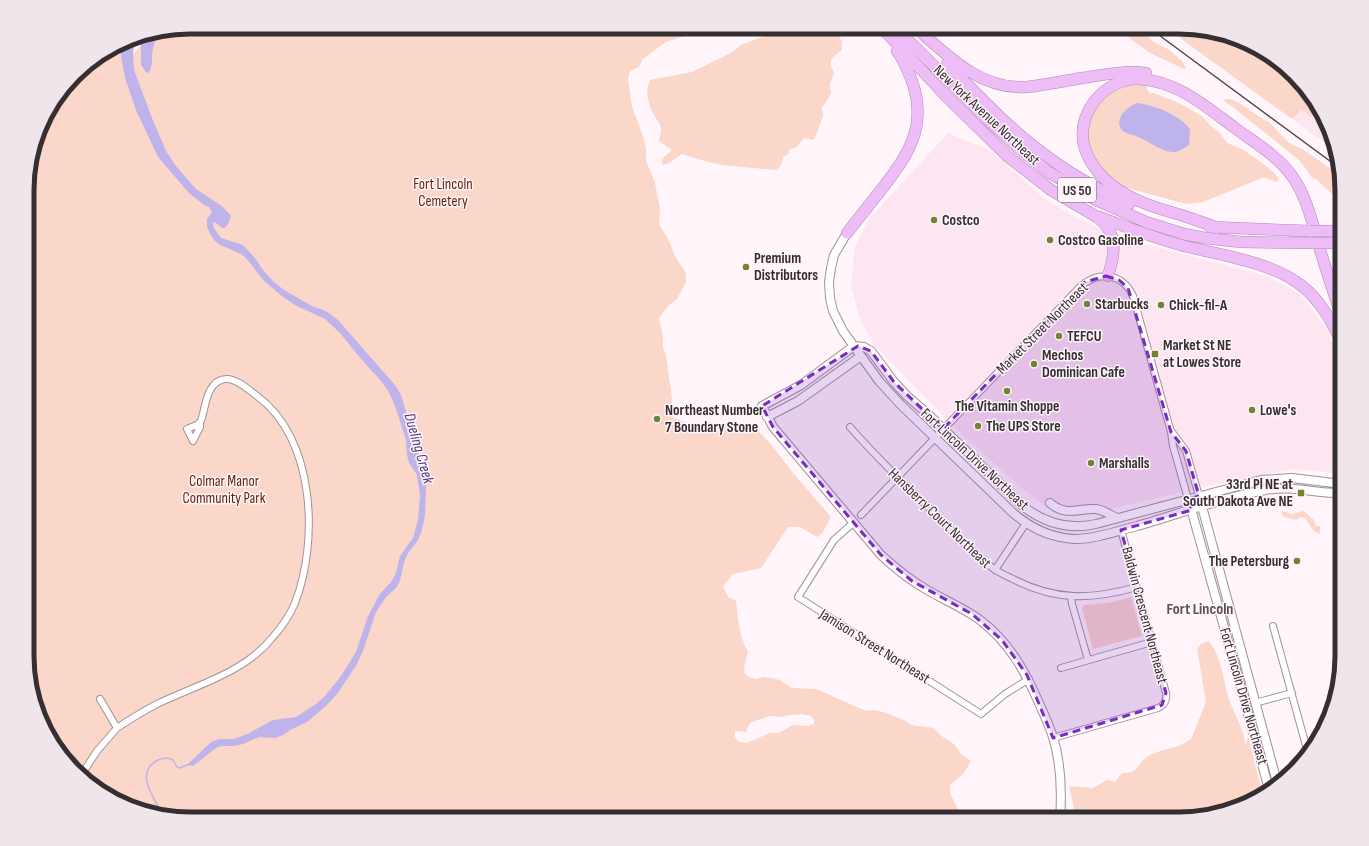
<svg xmlns="http://www.w3.org/2000/svg" width="1369" height="846" font-family="'Sofia Sans Condensed',sans-serif">
<rect width="100%" height="100%" fill="#fff5fa"/>
<path fill="#fde6f1" d="M1299,108L1323,123H1325L1332,148L1289,117Z
M948,133L991,151L1043,197L1071,215L1096,227L1141,243L1266,276L1300,294L1328,331L1342,376V474L1293,469L1207,486L1081,516L1048,508L1024,490L956,429L875,346L861,322L851,286L855,248L868,220Z"/>
<path fill="#fbd7ca" fill-rule="evenodd" d="M190,27H702L700,29L694,33L666,42L643,59L639,67L630,71L628,79L632,107L644,139L646,149V161L655,183L660,209L659,224L669,241L676,258L685,271L686,276V282L677,299L668,306L659,318L663,336V347L666,356L672,398L671,408L672,416L674,418L687,423L732,424L741,431L756,429L770,443L793,473L831,517L822,534L817,537L800,527H788L761,568L733,574L723,587L729,598L736,600C738,618 739,636 748,652L744,666L745,674L749,677L756,679L764,677L771,678L780,680L792,688L816,689L866,711L875,710L883,712L904,720L911,725L934,728L940,735L954,744L961,754L971,761L964,773L950,785V793L963,819H189L147,813L99,792L54,747L28,677V169L44,117L82,68L128,39L133,55L148,35ZM802,714L811,716L814,720V724L808,726L793,725L779,733H770L747,743L739,742L735,737V732L736,731L746,732L750,723L769,716L781,717L789,715Z
M795,27H835L842,42V50L833,57L831,60V66L834,73L830,84L831,93L826,102L822,107L823,116L815,138L813,140L804,138L797,147L790,149L788,154L783,157C782,162 781,168 776,170L722,165L701,160L682,154L669,163L662,165V159L672,150L659,141C659,137 662,132 661,128C661,124 657,120 655,117C649,106 644,92 650,80L692,72L731,53L741,45L767,35L779,29H785L793,35L795,33Z
M1114,27H1137L1155,43L1168,49L1182,61L1186,68L1184,69L1150,53Z
M1165,27H1180L1231,36L1270,54L1320,109L1325,123H1323L1300,109L1299,113L1293,118L1289,117Z
M1140,84L1147,86V89L1149,93H1154L1179,103L1202,116L1212,127L1219,132L1227,143L1242,149L1265,165L1274,173L1278,178V181L1276,182L1266,178H1262L1203,202L1186,204L1120,186L1109,176L1096,161L1087,138L1088,127L1095,108L1110,92L1125,85Z
M1226,99H1231L1241,104L1264,120L1269,122L1289,143L1304,150L1341,176L1342,199L1331,193L1316,179L1311,177L1307,170L1299,160L1234,108L1224,101Z
M1282,511L1292,514L1302,511L1305,512L1314,520L1316,526H1320V534C1311,531 1310,524 1305,518L1301,517L1296,520L1284,517L1281,513Z
M1131,597L1142,636L1093,649L1082,608L1084,605L1109,603Z
M1209,641C1222,657 1223,682 1230,702C1235,717 1246,731 1245,747L1248,737L1263,795L1260,797L1190,819H1072L1074,807L1069,786L1093,788L1107,780L1115,782L1122,773C1141,773 1134,766 1147,757C1155,751 1167,750 1177,746C1182,745 1186,742 1191,739L1206,702L1197,649L1201,644Z"/>
<path fill="#bfb3eb" d="M157,33L152,53V64L149,73L146,72L141,65V37Z
M135,38L133,54L134,70L152,118L166,151L176,166L196,189L222,206L231,216L229,222L225,228H222L215,222L213,223L214,228L221,238L243,245L255,258L263,270L273,281L284,290L312,306L326,311L338,320L395,385L401,395L425,475L426,486L425,515L422,530L418,540L408,553L404,562L400,581L396,588L386,597L376,612L363,651L356,666L337,694L326,706L307,722L292,729L283,735L275,738L259,737L243,744L234,746H221L216,748L193,766L188,765L189,763L211,742L219,739H234L247,734L273,720L296,717L316,704L325,696L341,676L356,652L368,616L374,605L379,595L391,582L396,573L400,556L413,538L418,520L420,496L417,475L409,463L407,455L406,440L395,406L389,392L381,381L361,359L340,333L325,319L295,305L283,297L263,280L247,259L241,254L220,245L214,240L210,234L207,226V219L212,212L209,207L204,205L189,193L158,157L136,110L125,78L119,45L128,39Z
M1137,103C1156,106 1178,114 1190,129L1189,145C1184,148 1178,153 1172,152C1159,151 1150,141 1138,137C1132,134 1125,134 1121,129C1114,118 1128,106 1137,103Z"/>
<g fill="none" stroke-linecap="round" stroke-linejoin="round">
<path stroke="#bfb3eb" stroke-width="1.5" d="M163,815C155,800 133,772 158,760C164,758 168,757 173,760L177,767L179,768L190,764"/>
<g stroke="#a19299" stroke-width="8">
<path id="minor" d="M850,427C876,457 904,484 933,512C951,530 969,550 990,566C996,571 1004,575 1011,578C1054,601 1091,600 1137,587
M1172,432L1186,451L1199,496
M193,441L200,427V422
M861,515L1080,287C1097,271 1122,272 1133,296L1171,432L1173,446L1188,499
M853,523L834,540L798,597L981,714L1005,694L1029,679
M995,570L1026,523
M1071,596L1072,604L1088,660
M1273,626L1308,753
M1061,668L1152,642
M1255,703L1292,693
M117,728C129,720 142,712 155,705C195,685 243,674 272,638C281,628 290,615 295,603C319,541 315,438 257,396C249,390 236,378 226,379C209,380 206,401 203,414C202,416 202,420 200,422C197,426 191,427 187,429L193,441
M1053,738L1158,708C1165,705 1167,699 1166,693L1121,530
M82,774L97,751L117,728L100,699"/>
</g>
<g stroke="#a19299" stroke-width="10">
<path id="tertiary" d="M847,233L834,255L831,268L829,282L830,298L833,311L843,331L879,381L900,404L1012,512C1030,528 1051,538 1075,539C1096,539 1117,531 1137,526C1179,514 1224,497 1266,490C1292,485 1316,494 1342,493
M767,417L798,401L861,356
M1050,503C1066,517 1078,508 1096,509C1104,510 1110,515 1117,518
M1201,503L1277,782
M1190,505L1269,789
M1060,819C1062,792 1061,763 1053,737C1049,725 1044,714 1039,703C1025,671 1009,642 980,620C964,608 946,601 929,591C911,581 896,569 881,555L773,427L762,406L801,385L854,346L864,347L871,351L894,382L907,396L928,414L1024,507C1045,523 1070,530 1096,524L1261,480L1292,478L1342,484"/>
</g>
<g stroke="#ad8bb3" stroke-width="12">
<path id="motorway" d="M881,27L944,94L1007,156L1051,190L1097,217C1119,233 1115,254 1108,276
M895,27L991,123L1018,148L1050,173L1096,200L1146,222L1184,234L1205,238L1241,242L1313,243
M915,27C948,56 980,90 1027,87C1045,85 1064,81 1082,78C1103,75 1124,70 1146,73
M947,64C978,95 1008,128 1044,154C1070,174 1099,190 1129,204
M1100,217C1128,228 1155,238 1184,246C1221,255 1272,262 1302,286C1320,300 1332,322 1342,343
M1210,227L1310,231
M1218,228C1205,223 1193,219 1181,215C1156,208 1132,201 1112,185C1100,176 1090,163 1085,149C1074,115 1104,78 1139,79C1177,81 1205,106 1235,128C1254,142 1278,156 1292,176C1307,197 1312,222 1319,246C1326,270 1334,294 1342,318
M1328,231H1342
M847,233C858,219 870,204 881,190C908,155 928,127 912,81C908,71 904,60 897,51
M1332,243H1342"/>
</g>
<use href="#minor" stroke="#fff" stroke-width="6"/>
<use href="#tertiary" stroke="#fff" stroke-width="8"/>
<use href="#motorway" stroke="#eebdf8" stroke-width="11"/>
<path stroke="#4d474a" stroke-width="1.5" d="M1148,27L1338,167"/>
<g stroke="#ad8bb3" stroke-width="12" stroke-linecap="butt">
<path id="motorway-bridge" d="M1310,231H1328
M1313,243H1332"/>
</g>
<use href="#motorway-bridge" stroke="#eebdf8" stroke-width="11"/>
</g>
<path fill="#7b2cbf" fill-opacity="0.2" stroke="#7b2cbf" stroke-width="3" stroke-dasharray="8 5" stroke-linejoin="round" d="M1106,276L1119,280L1128,288L1171,432L1186,451L1199,496L1188,499L1192,510L1121,530L1166,693L1162,705L1053,738L1027,675L1002,640L972,614L912,581L881,555L773,427L762,406L858,346L871,351L894,382L943,429L1085,282Z"/>
<g fill="#708435" stroke="#fff5fa" stroke-width="1.5">
<circle cx="934" cy="220" r="4"/>
<circle cx="1050" cy="240" r="4"/>
<circle cx="746" cy="267" r="4"/>
<circle cx="1087" cy="304" r="4"/>
<circle cx="1161" cy="305" r="4"/>
<circle cx="1059" cy="336" r="4"/>
<rect x="1151" y="350" width="8" height="8" rx="2"/>
<circle cx="1034" cy="364" r="4"/>
<circle cx="1007" cy="391" r="4"/>
<circle cx="1252" cy="410" r="4"/>
<circle cx="657" cy="419" r="4"/>
<circle cx="978" cy="426" r="4"/>
<circle cx="1091" cy="463" r="4"/>
<rect x="1297" y="489" width="8" height="8" rx="2"/>
<circle cx="1297" cy="561" r="4"/>
</g>
<g text-anchor="middle" stroke-width="3" stroke-linejoin="round" paint-order="stroke">
<rect fill="#fff5fa" stroke="#726a6e" stroke-width="1" x="1058" y="178" width="38" height="24" rx="3"/>
<g font-size="14" font-weight="bold" fill="#352f32">
<text x="1077" y="195">US 50</text>
</g>
<g font-size="15" fill="#352f32" stroke="#fff5fa">
<text transform="translate(987 115) rotate(43)" y="5">New York Avenue Northeast</text>
<text transform="translate(1042 328) rotate(-45)" y="5">Market Street Northeast</text>
<text transform="translate(975 459) rotate(43)" y="5">Fort Lincoln Drive Northeast</text>
<text transform="translate(940 518) rotate(44)" y="5">Hansberry Court Northeast</text>
<text transform="translate(1145 615) rotate(75)" y="5">Baldwin Crescent Northeast</text>
<text transform="translate(875 646) rotate(32)" y="5">Jamison Street Northeast</text>
<text transform="translate(1244 696) rotate(74)" y="5">Fort Lincoln Drive Northeast</text>
</g>
<g font-size="15" fill="#641e00" stroke="#fff5fa">
<text x="443" y="189">Fort Lincoln<tspan x="443" dy="17">Cemetery</tspan></text>
<text x="224" y="486">Colmar Manor<tspan x="224" dy="17">Community Park</tspan></text>
</g>
<g font-size="15" font-weight="bold" fill="#352f32" stroke="#fff5fa" text-anchor="start">
<text x="942" y="225">Costco</text>
<text x="1058" y="245">Costco Gasoline</text>
<text x="754" y="263">Premium<tspan x="754" dy="17">Distributors</tspan></text>
<text x="1095" y="309">Starbucks</text>
<text x="1169" y="310">Chick-fil-A</text>
<text x="1067" y="341">TEFCU</text>
<text x="1163" y="350">Market St NE<tspan x="1163" dy="17">at Lowes Store</tspan></text>
<text x="1042" y="360">Mechos<tspan x="1042" dy="17">Dominican Cafe</tspan></text>
<text x="1007" y="411" text-anchor="middle">The Vitamin Shoppe</text>
<text x="665" y="415">Northeast Number<tspan x="665" dy="17">7 Boundary Stone</tspan></text>
<text x="1260" y="415">Lowe's</text>
<text x="986" y="431">The UPS Store</text>
<text x="1099" y="468">Marshalls</text>
<text x="1293" y="489" text-anchor="end">33rd Pl NE at<tspan x="1293" dy="17">South Dakota Ave NE</tspan></text>
<text x="1289" y="566" text-anchor="end">The Petersburg</text>
</g>
<g font-size="16" font-style="italic" fill="#513f82" stroke="#fff5fa">
<text transform="translate(420 448) rotate(74)" y="6">Dueling Creek</text>
</g>
<g font-size="16" font-weight="bold" fill="#5e5157" stroke="#fff5fa">
<text x="1200" y="614">Fort Lincoln</text>
</g>
</g>
<path d="M0 0H1369V846H0ZM190 34H1179A156 156 0 0 1 1335 190V656A156 156 0 0 1 1179 812H190A156 156 0 0 1 34 656V190A156 156 0 0 1 190 34Z" fill="#efe5ea" fill-rule="evenodd"/>
<path fill="none" stroke="#352f32" stroke-width="5" d="M190 34H1179A156 156 0 0 1 1335 190V656A156 156 0 0 1 1179 812H190A156 156 0 0 1 34 656V190A156 156 0 0 1 190 34Z"/>
</svg>
